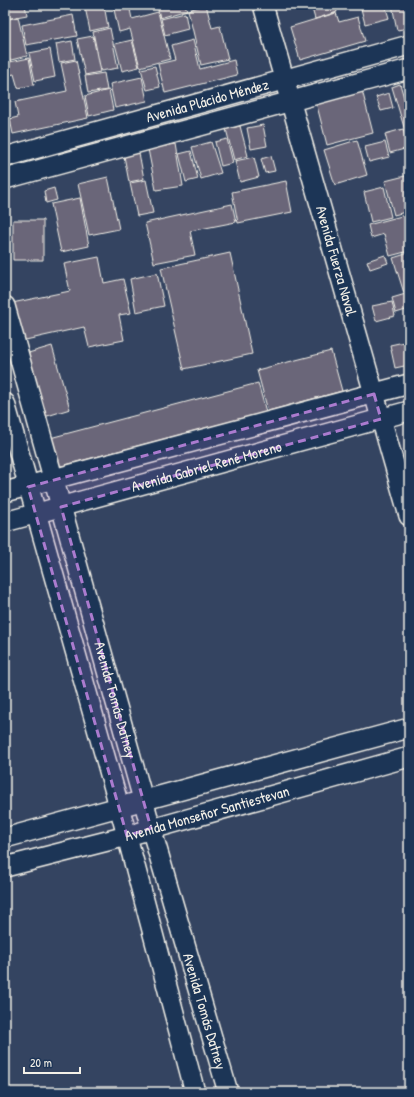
<svg xmlns="http://www.w3.org/2000/svg" width="414" height="1097" font-family="'Patrick Hand',sans-serif">
<rect width="100%" height="100%" fill="#344461"/>
<filter id="ink" filterUnits="userSpaceOnUse"><feTurbulence type="fractalNoise" baseFrequency=".025" numOctaves="2"/><feDisplacementMap in="SourceGraphic" scale="8" xChannelSelector="R" yChannelSelector="G"/><feConvolveMatrix kernelMatrix="1 2 1 2 8 2 1 2 1" color-interpolation-filters="sRGB"/></filter>
<g filter="url(#ink)">
<path fill="#6b6679" stroke="#f4f1e8" d="M5,5H25L27,15L5,19Z
M95,5H104L108,27L90,31L85,7Z
M113,5H129L132,19L158,12L170,59L140,67L130,29L119,32Z
M157,5H185L187,10L160,18Z
M206,5L212,28L220,26L228,59L201,65L188,10Z
M311,5H335L337,12L315,19Z
M360,5H385L389,18L365,24Z
M392,5H409V28L397,30Z
M185,13L188,29L165,35L161,19Z
M336,13L339,22L358,17L365,41L300,60L290,27Z
M73,15L77,36L26,45L22,25Z
M18,17L27,56L7,61L5,52V20Z
M110,28L118,68L101,71L93,32Z
M93,36L100,72L85,75L77,39Z
M132,40L139,67L122,71L115,44Z
M193,40L200,69L234,60L237,75L165,93L158,64L175,60L171,46Z
M72,41L75,59L59,62L56,44Z
M50,49L55,77L35,81L29,53Z
M29,58L34,85L18,88L14,74L5,76V63Z
M76,60L88,118L13,134L10,119L18,117L15,102L67,91L61,63Z
M155,66L160,87L147,90L141,69Z
M104,73L107,90L88,93L85,76Z
M142,77L147,101L115,108L110,84Z
M400,84L404,98L409,96V144L392,87Z
M109,90L113,110L89,116L85,96Z
M362,90L373,133L327,145L316,102Z
M389,93L393,108L381,111L376,97Z
M263,125L267,146L251,149L247,128Z
M240,126L248,156L234,160L226,129Z
M403,129L408,148L390,153L385,134Z
M227,139L233,163L221,166L215,142Z
M357,140L367,175L335,185L324,150Z
M211,142L221,173L201,179L192,147Z
M385,142L389,157L369,162L365,147Z
M176,144L183,186L156,190L148,149Z
M191,151L198,179L186,182L179,154Z
M139,153L144,179L129,182L124,156Z
M271,156L275,171L265,173L261,159Z
M254,157L259,177L240,182L235,161Z
M409,175V211L394,215L385,181Z
M108,177L119,229L89,235L78,184Z
M146,180L153,213L137,216L130,183Z
M286,181L292,212L238,223L232,192Z
M384,187L391,217L371,222L364,192Z
M54,188L57,200L46,203L44,191Z
M80,198L89,246L61,252L51,204Z
M232,204L236,222L190,231L195,255L154,263L145,223Z
M409,214V251L390,256L384,234L371,238L368,225Z
M13,220H43V260H13Z
M230,253L252,354L184,369L161,268Z
M409,253V292L404,293L393,258Z
M385,255L388,263L370,269L367,261Z
M99,257L104,283L123,279L131,313L119,315L124,340L89,347L84,327L21,341L12,303L70,291L64,264Z
M157,273L164,306L136,312L130,279Z
M409,293V309L396,313L392,298Z
M392,302L395,316L376,321L372,306Z
M409,334V360L404,336Z
M404,342L409,365L395,368L390,345Z
M52,346L70,409L44,417L25,354Z
M331,351L342,391L268,411L257,370Z
M258,383L266,412L58,467L50,438Z"/>
<g fill="none" stroke-linecap="round" stroke-linejoin="round">
<g stroke="#f4f1e8" stroke-width="22">
<g id="minor">
<path id="s1" d="M263,5L409,516"/>
<path id="s2" d="M5,157L409,45"/>
<path d="M5,179L409,69"/>
<path id="s3" d="M5,306L151,828L228,1092"/>
<path d="M5,403L119,806L195,1092"/>
<path d="M5,492L409,384"/>
<path id="s4" d="M5,522L409,411"/>
<path d="M5,838L409,728"/>
<path id="s5" d="M5,867L127,836L409,757"/>
</g>
</g>
<use href="#minor" stroke="#1d3557" stroke-width="19"/>
</g>
</g>
<path fill="#ab7bcf" fill-opacity="0.2" stroke="#ab7bcf" stroke-width="3" stroke-dasharray="8 5" stroke-linejoin="round" d="M374,394L381,419L61,507L151,828L127,836L28,487Z"/>
<g text-anchor="middle" stroke-width="3.5" stroke-linejoin="round" paint-order="stroke">
<g font-size="15" fill="#f4f1e8" stroke="#1d3557">
<text dy="5" stroke="none"><textPath href="#s2" startOffset="210">Avenida Plácido Méndez</textPath></text>
<text dy="5" stroke="none"><textPath href="#s1" startOffset="266">Avenida Fuerza Naval</textPath></text>
<text dy="5" stroke="none"><textPath href="#s4" startOffset="209">Avenida Gabriel René Moreno</textPath></text>
<text dy="5" stroke="none"><textPath href="#s3" startOffset="409">Avenida Tomás Datney</textPath></text>
<text dy="5" stroke="none"><textPath href="#s5" startOffset="209">Avenida Monseñor Santiestevan</textPath></text>
<text dy="5" stroke="none"><textPath href="#s3" startOffset="733">Avenida Tomás Datney</textPath></text>
</g>
</g>
<rect width="414" height="1097" fill="none" stroke="#1d3557" stroke-width="20"/>
<rect x="10" y="10" width="394" height="1077" fill="none" stroke="#f4f1e8" stroke-width="1.5" filter="url(#ink)"/>
<path d="M24 1067v6h56v-6" fill="none" stroke="#f4f1e8" stroke-width="2"/>
<text x="30" y="1067" font-size="12" fill="#f4f1e8" stroke="#1d3557" stroke-width="3" paint-order="stroke">20 m</text>
</svg>
